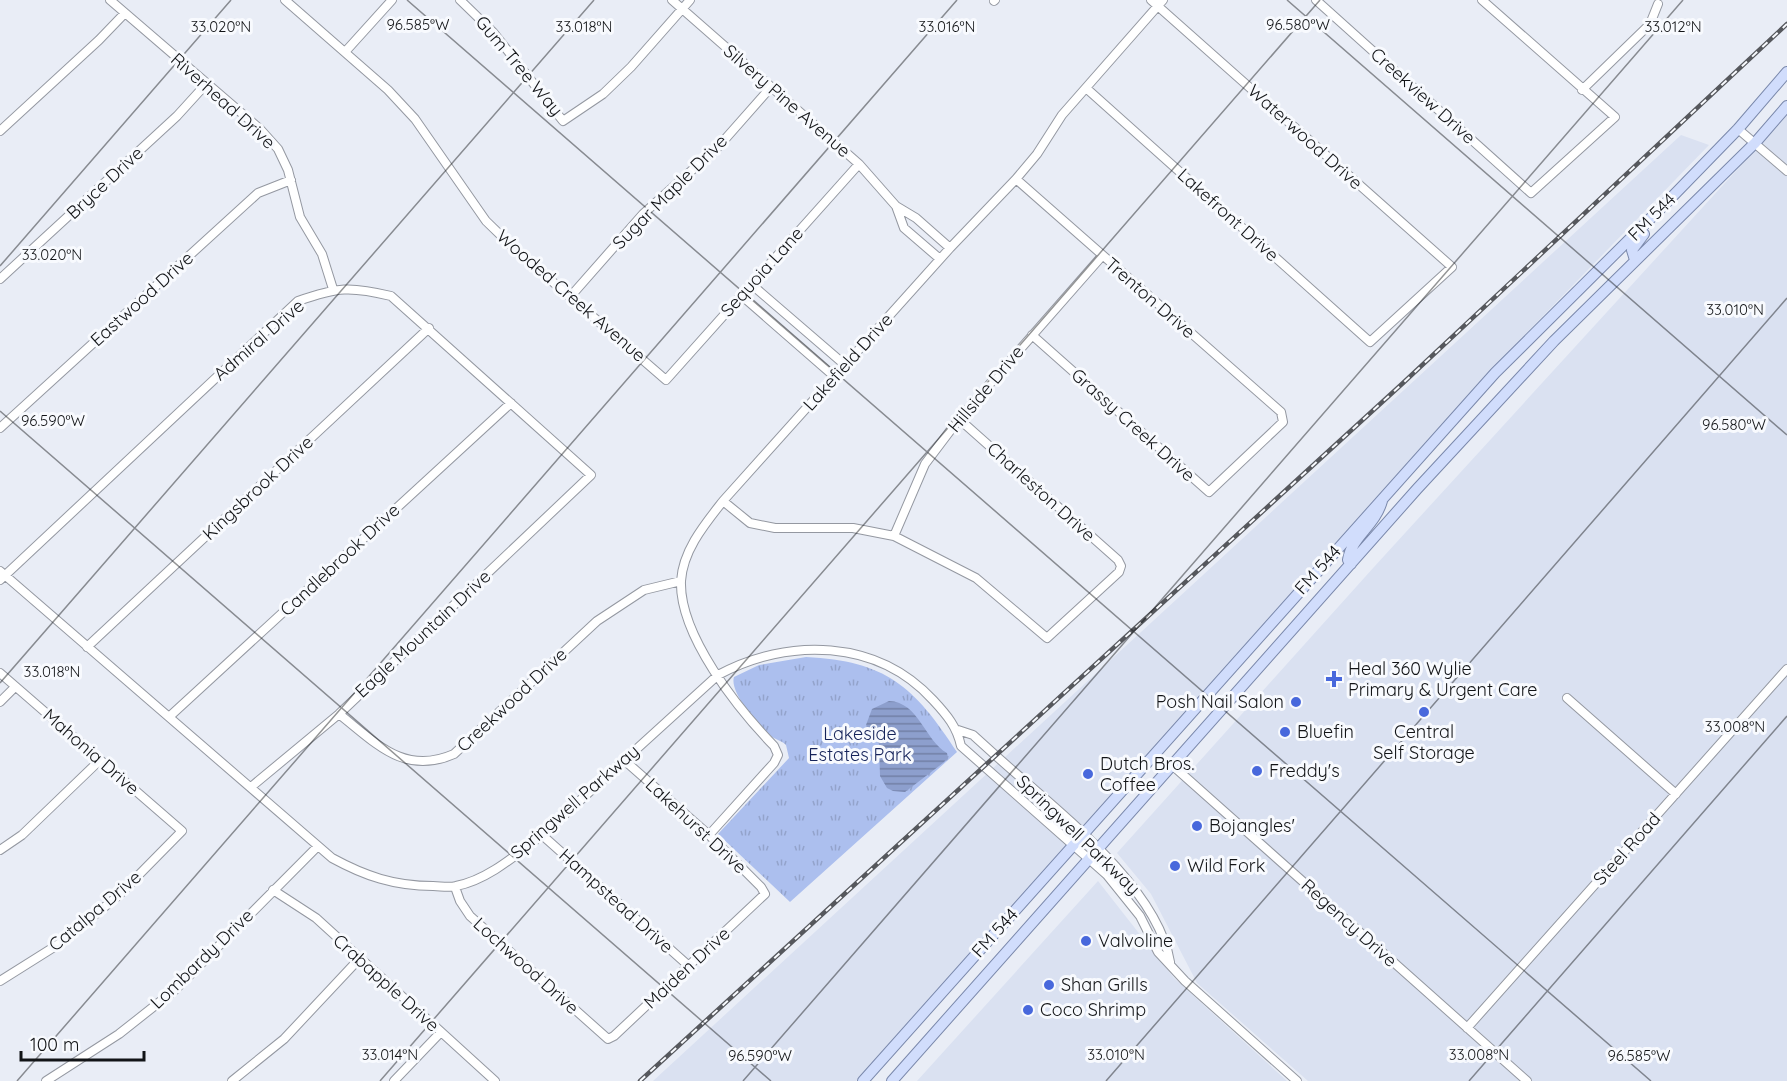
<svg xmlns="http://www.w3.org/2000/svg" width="1787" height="1081" font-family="Quicksand,sans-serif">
<defs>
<pattern id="park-tufts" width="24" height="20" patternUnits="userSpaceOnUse" patternTransform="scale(1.5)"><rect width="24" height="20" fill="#acbfee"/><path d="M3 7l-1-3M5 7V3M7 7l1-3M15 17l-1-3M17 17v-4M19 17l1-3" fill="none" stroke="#93a3cb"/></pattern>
<pattern id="water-rules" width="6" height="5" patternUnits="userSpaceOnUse" patternTransform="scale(1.5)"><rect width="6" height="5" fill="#8d9fcd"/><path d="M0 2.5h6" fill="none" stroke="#7280a5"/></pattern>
</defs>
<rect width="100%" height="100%" fill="#e9edf6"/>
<path fill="#dae1f1" d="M1787,115V1081H1308L1197,983L1151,894L1117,853L1374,567Z
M1681,135L1709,145L1482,379L856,1081H653Z
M1098,881L1174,978L1287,1081H917Z"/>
<path fill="url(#park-tufts)" d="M806,657C886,661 914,686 957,752L790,902L718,834L789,758L786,745C781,740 775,740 770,735C758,725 729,692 734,677L759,665Z"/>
<path fill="#acbfee" d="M821,747L839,764L828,775L811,758Z"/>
<path fill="url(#water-rules)" d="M889,701C919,702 925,741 947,753L948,758L943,763L905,792L893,791L887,788L880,776L879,744L866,725L872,709Z"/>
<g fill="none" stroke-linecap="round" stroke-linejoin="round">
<g stroke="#9498a1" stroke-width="10">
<path id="minor" d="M110,0L260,129L278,149L288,170L300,217L322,254L333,289
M285,0L388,90L415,119L486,221L516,250L666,380L859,164
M460,0L493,32L563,121L603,94L631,67L690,0
M672,0L859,164L896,206
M1316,0L1531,193L1615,117L1482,0
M994,1L995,0
M345,52L392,0
M1086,88L1370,342L1452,267L1151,0
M1582,90L1650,24L1658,4
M1738,129L1787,171
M0,131L99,40L125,13
M1016,179L1281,412L1283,422L1209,492L1032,335
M940,259L904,228L896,206L916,218L950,248
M0,279L177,116L207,83
M751,284L845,365
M741,295L835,377
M570,297L643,214L719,146L771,87
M0,428L258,193L291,180
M723,501L750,523L775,528H853L894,536L976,578L1047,638L1119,572L1121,566L1118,560L959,419
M894,536L925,464L959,419L1102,256
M0,571L332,858C365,876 394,886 433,886C440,886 449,888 456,886C488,880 517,854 542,835L718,675C788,637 877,639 933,700C947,715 957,727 961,746L1107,875L1140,916L1158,952L1185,981L1297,1081
M0,580L298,301C338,287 350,286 391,296L591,475L339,714L251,787
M87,647L429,328
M0,673L182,831L119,895L62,942L0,981
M1567,698L1676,794
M0,702L15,687
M339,714C376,743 404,776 454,754L597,621L644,590L681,581
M169,717L511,403
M958,730L973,735L994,754C1051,806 1157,884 1170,962
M1172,765L1527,1081
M542,835L690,967
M709,835L774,763L778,755L774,746C738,709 679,635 681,581C683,550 705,524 723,501L950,248L1016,179L1037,154L1062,115L1163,0
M0,850L22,835L100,760
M455,887L460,901L470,916L608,1039L614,1036L765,894L761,887L709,835L624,760
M273,890L316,918L495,1081
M1467,1028L1787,669
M46,1081L119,1034L176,989L318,846
M232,1081L284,1039L359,959
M394,1081L440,1033"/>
</g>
<g stroke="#7a88ab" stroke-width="12">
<path id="major" d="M1635,260L1632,250L1644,234
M1351,564L1348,560C1351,537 1375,526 1382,501
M863,1081L1495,373L1669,200L1738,129L1787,72
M892,1081L1417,489L1554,341L1755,143L1787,106"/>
</g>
<use href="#minor" stroke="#fff" stroke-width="8"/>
<use href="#major" stroke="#d1ddfc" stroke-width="10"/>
<g stroke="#56585d" stroke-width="4.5">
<path id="rail" d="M640,1081L1403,383L1787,24"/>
</g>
<use href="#rail" stroke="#f8fafe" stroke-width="2" stroke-dasharray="7" stroke-linecap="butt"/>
</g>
<path fill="none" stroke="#121417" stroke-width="1.5" stroke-opacity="0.45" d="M407,0L1651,1081M1287,0L1787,435M0,266L231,0M0,411L771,1081M0,683L594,0M17,1081L957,0M380,1081L1320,0M743,1081L1683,0M1106,1081L1787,298M1469,1081L1787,716"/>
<g fill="#4868dc" stroke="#f8fafe" stroke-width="2">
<path d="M1331 670h6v6h6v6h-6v6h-6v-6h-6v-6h6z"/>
<circle cx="1296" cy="702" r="6"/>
<circle cx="1424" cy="712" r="6"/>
<circle cx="1285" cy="732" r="6"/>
<circle cx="1257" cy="771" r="6"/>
<circle cx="1088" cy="774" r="6"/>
<circle cx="1197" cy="826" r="6"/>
<circle cx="1175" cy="866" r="6"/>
<circle cx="1086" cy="941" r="6"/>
<circle cx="1049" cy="985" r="6"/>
<circle cx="1028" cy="1010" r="6"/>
</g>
<g text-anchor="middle" stroke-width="6" stroke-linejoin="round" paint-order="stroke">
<g font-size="18" fill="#121417" stroke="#f8fafe">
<text transform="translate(519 66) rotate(50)" y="6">Gum Tree Way</text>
<text transform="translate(1423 96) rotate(42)" y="6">Creekview Drive</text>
<text transform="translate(223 101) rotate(42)" y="6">Riverhead Drive</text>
<text transform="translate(787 101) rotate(41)" y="6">Silvery Pine Avenue</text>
<text transform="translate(1305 137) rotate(42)" y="6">Waterwood Drive</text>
<text transform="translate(105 183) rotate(-43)" y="6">Bryce Drive</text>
<text transform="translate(670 192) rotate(-45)" y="6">Sugar Maple Drive</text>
<text transform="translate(1228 215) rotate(42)" y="6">Lakefront Drive</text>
<text transform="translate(1652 217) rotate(-45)" y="6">FM 544</text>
<text transform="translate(762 272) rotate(-48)" y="6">Sequoia Lane</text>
<text transform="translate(571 296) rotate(41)" y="6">Wooded Creek Avenue</text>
<text transform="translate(1150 298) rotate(41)" y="6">Trenton Drive</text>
<text transform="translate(142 299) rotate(-42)" y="6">Eastwood Drive</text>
<text transform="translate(259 340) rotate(-41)" y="6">Admiral Drive</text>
<text transform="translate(848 362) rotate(-48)" y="6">Lakefield Drive</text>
<text transform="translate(986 389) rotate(-50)" y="6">Hillside Drive</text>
<text transform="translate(1133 425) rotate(42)" y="6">Grassy Creek Drive</text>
<text transform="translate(258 488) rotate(-43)" y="6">Kingsbrook Drive</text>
<text transform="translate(1041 492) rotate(42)" y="6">Charleston Drive</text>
<text transform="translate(340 560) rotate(-43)" y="6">Candlebrook Drive</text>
<text transform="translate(1318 570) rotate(-48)" y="6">FM 544</text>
<text transform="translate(423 634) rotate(-43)" y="6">Eagle Mountain Drive</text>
<text transform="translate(512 700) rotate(-43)" y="6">Creekwood Drive</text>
<text transform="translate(91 752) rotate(41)" y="6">Mahonia Drive</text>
<text transform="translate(575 802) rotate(-41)" y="6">Springwell Parkway</text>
<text transform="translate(696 826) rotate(43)" y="6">Lakehurst Drive</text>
<text transform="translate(1078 835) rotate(44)" y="6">Springwell Parkway</text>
<text transform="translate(1627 849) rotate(-48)" y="6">Steel Road</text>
<text transform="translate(616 901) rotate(42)" y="6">Hampstead Drive</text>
<text transform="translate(95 911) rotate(-40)" y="6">Catalpa Drive</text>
<text transform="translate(1349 923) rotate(42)" y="6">Regency Drive</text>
<text transform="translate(995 933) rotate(-48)" y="6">FM 544</text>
<text transform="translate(202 959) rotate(-44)" y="6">Lombardy Drive</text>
<text transform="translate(526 966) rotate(42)" y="6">Lochwood Drive</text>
<text transform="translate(687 968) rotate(-43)" y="6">Maiden Drive</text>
<text transform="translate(386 983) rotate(42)" y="6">Crabapple Drive</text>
</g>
<g font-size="18" fill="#121417" stroke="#f8fafe" text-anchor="start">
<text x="1348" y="675">Heal 360 Wylie<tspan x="1348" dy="21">Primary &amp; Urgent Care</tspan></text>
<text x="1284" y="708" text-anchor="end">Posh Nail Salon</text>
<text x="1297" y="738">Bluefin</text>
<text x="1424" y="738" text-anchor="middle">Central<tspan x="1424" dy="21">Self Storage</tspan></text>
<text x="1100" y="770">Dutch Bros.<tspan x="1100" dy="21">Coffee</tspan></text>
<text x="1269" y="777">Freddy's</text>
<text x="1209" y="832">Bojangles'</text>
<text x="1187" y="872">Wild Fork</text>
<text x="1098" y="947">Valvoline</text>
<text x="1061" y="991">Shan Grills</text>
<text x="1040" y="1016">Coco Shrimp</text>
</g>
<g font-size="18" fill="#15235a" stroke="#f8fafe">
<text x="860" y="740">Lakeside<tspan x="860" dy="21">Estates Park</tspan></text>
</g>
</g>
<g font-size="15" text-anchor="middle" fill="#121417" stroke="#f8fafe" stroke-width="6" stroke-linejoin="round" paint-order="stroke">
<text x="1298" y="30">96.580°W</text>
<text x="418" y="30">96.585°W</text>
<text x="221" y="32">33.020°N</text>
<text x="584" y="32">33.018°N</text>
<text x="947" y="32">33.016°N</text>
<text x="1673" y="32">33.012°N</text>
<text x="52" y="260">33.020°N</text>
<text x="1735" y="315">33.010°N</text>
<text x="53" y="426">96.590°W</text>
<text x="1734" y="430">96.580°W</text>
<text x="52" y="677">33.018°N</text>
<text x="1735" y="732">33.008°N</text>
<text x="390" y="1060">33.014°N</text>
<text x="1116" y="1060">33.010°N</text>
<text x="1479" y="1060">33.008°N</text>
<text x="760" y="1061">96.590°W</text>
<text x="1639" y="1061">96.585°W</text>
</g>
<path d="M21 1051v9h123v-9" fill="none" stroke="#121417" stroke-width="3"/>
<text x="30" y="1051" font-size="18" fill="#121417" stroke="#f8fafe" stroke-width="4.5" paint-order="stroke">100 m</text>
</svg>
